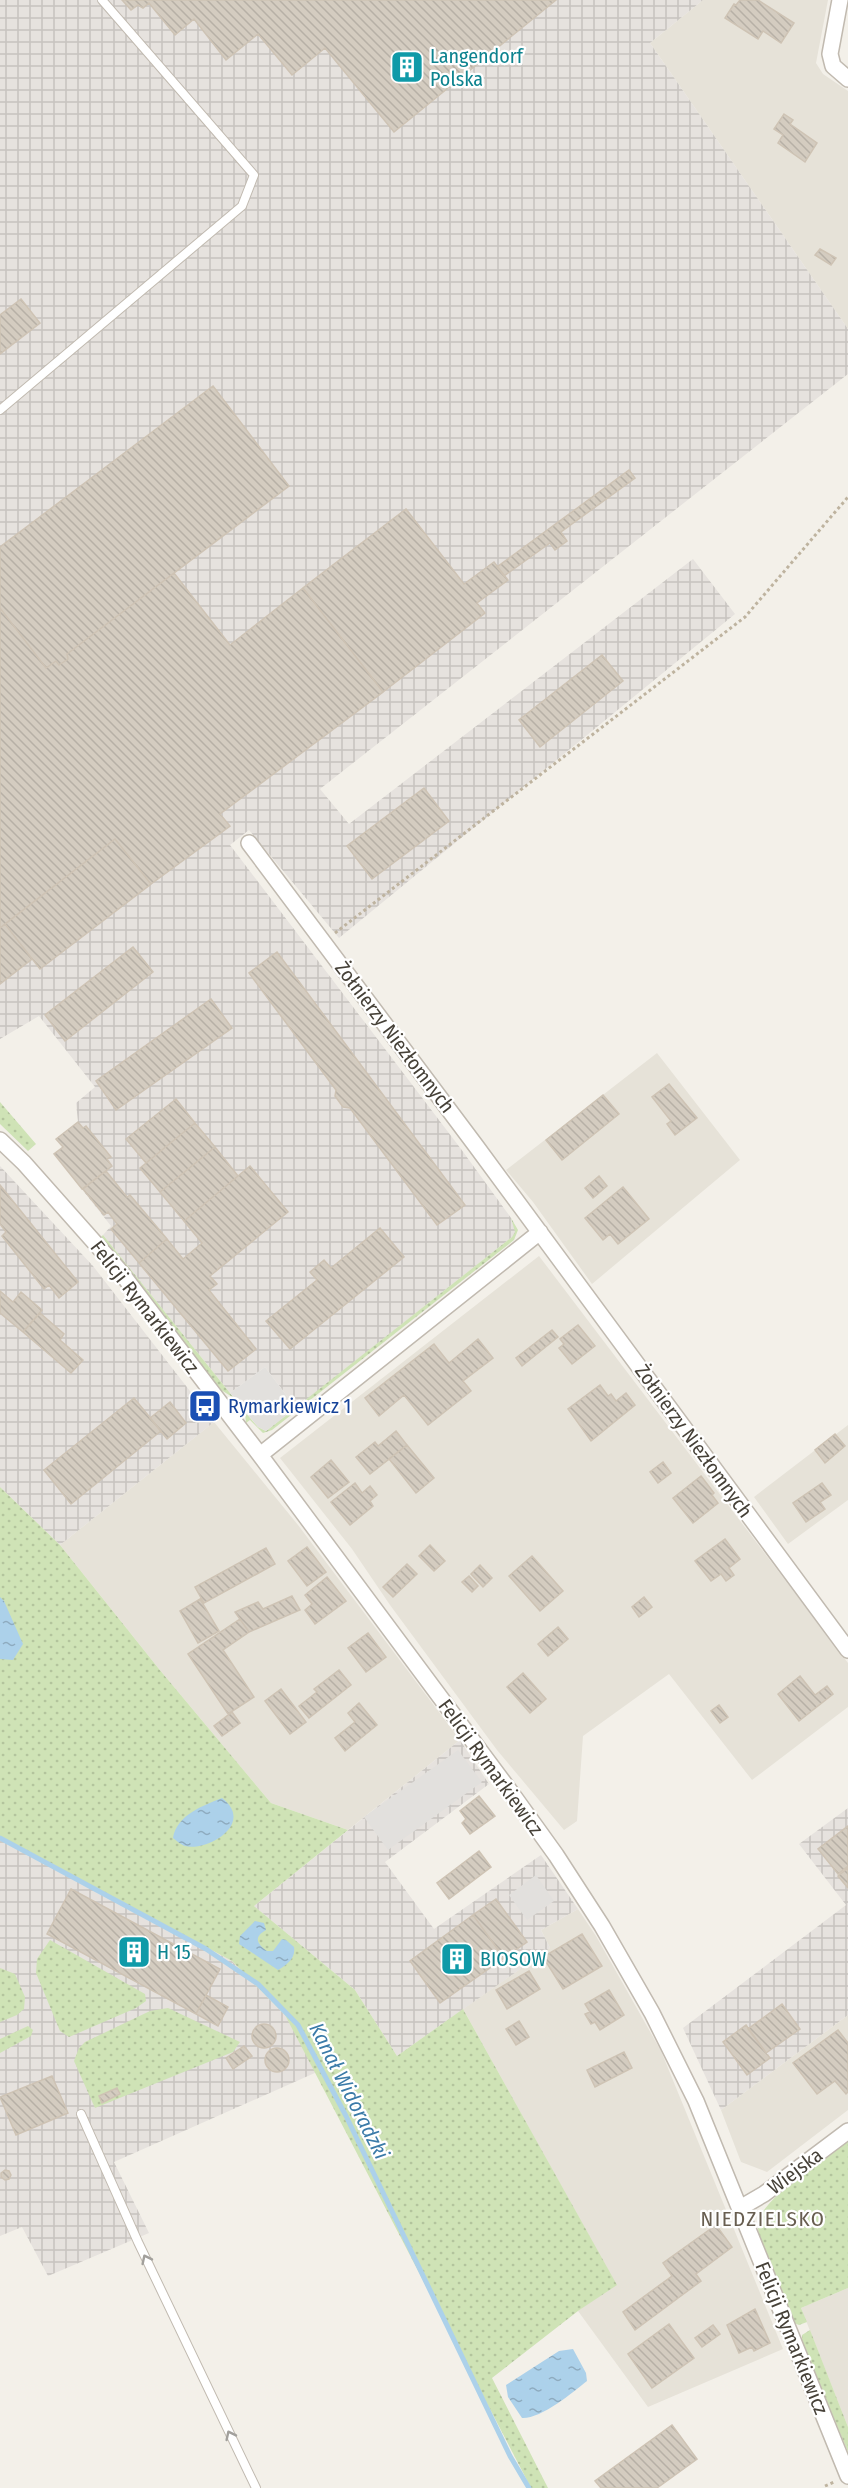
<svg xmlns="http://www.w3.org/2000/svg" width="848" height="2488" font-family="'Fira Sans Condensed',sans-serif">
<defs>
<pattern id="industrial-grid" width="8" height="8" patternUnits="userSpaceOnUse" patternTransform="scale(1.5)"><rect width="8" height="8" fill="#e6e2de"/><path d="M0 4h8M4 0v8" fill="none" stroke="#c7c3bf"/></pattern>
<pattern id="grass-dots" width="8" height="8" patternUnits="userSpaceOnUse" patternTransform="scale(1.5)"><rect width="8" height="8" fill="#cfe3b6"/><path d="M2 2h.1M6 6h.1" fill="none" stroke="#b3c49d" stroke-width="1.8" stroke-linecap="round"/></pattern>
<pattern id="water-ripples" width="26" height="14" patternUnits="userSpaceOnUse" patternTransform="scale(1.5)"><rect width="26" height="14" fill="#acd1ea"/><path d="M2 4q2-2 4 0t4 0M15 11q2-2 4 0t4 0" fill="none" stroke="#8eabbf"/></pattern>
<pattern id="building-back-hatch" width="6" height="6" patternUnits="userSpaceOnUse" patternTransform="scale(1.5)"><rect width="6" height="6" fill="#d4ccc0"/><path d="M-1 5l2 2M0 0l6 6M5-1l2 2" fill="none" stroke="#b7b0a6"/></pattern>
</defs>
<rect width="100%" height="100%" fill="#f3f0e9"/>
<path fill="#e6e2d8" d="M703,0H828L816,63L823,74L848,91V329L650,43Z
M657,1053L740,1160L592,1284L533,1202L506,1170Z
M539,1256L848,1663V1707L752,1780L669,1674L583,1736L577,1821L564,1830L497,1750L390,1605L352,1549L280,1458Z
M214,1422L298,1525L460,1740L348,1830L271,1803L159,1669L60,1545Z
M848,1425V1500L788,1544L754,1497Z
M578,1909L596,1936L661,2051L783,2349L648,2407L578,2311L616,2284L463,2009L550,1948L541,1930Z
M848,2015V2110L767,2172L741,2162L721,2110Z
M848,2288V2427L801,2308Z"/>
<path fill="url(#industrial-grid)" d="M0,0H703L650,43L848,329V374L320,789L349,824L693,559L735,614L339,938L249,830L230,845L461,1149L511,1218L516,1232L512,1237L296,1408L265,1367L230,1393L103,1235L111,1226L54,1154L63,1147L56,1139L78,1122L76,1103L95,1087L39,1016L0,1039Z
M0,1166L93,1266L214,1422L60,1545L0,1487Z
M460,1740L489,1784L385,1862L434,1929L541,1855L578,1909L541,1930L550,1948L397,2056L355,1990L254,1906Z
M848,1808V2015L721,2110L683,2028L846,1905L799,1844Z
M0,1836L232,1961L285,2015L317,2072L114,2162L149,2233L48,2276L22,2227L0,2236Z"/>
<path fill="url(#grass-dots)" d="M0,1102L36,1144L28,1151L0,1124Z
M511,1218L518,1230L514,1240L272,1430L263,1433L250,1420L246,1423L245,1412L258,1427L266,1431L512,1237L515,1232Z
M103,1235L234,1398L221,1390L101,1237Z
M0,1487L60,1545L159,1669L271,1803L348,1830L254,1906L355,1990L397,2056L463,2009L617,2285L578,2311L492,2378L548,2488H531L285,2015L232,1961L0,1836Z
M50,1940L145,1994L146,2001L136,2008L69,2037L60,2031L36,1973L37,1959Z
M0,1968L15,1974L25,1997L24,2009L17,2015L0,2022Z
M168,2008L240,2042L233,2052L95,2108L74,2061L79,2048L85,2042L150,2011Z
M28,2026L33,2030L31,2036L0,2053V2039Z
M848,2141V2288L801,2308L807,2322L799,2325L794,2323C785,2300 756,2246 758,2224C759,2200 828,2157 848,2141Z
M810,2330L848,2427V2452L802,2342V2335Z"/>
<path fill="#e2e0dd" d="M265,1367L296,1408L266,1431L258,1427L230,1393Z
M458,1750L482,1782L388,1850L364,1817Z
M536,1875L554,1901L527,1920L509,1895Z"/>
<path fill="url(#water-ripples)" d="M0,1597L4,1601L23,1644L13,1660L0,1659Z
M222,1798C256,1824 206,1852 185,1846C181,1845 176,1840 173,1838C177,1815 202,1806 222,1798Z
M255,1921L264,1923L266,1930C254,1937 256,1943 267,1951H273L282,1939L286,1940L294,1947C296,1958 287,1965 278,1970L239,1944L240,1936Z
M573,2349L586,2373L587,2381C572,2393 541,2419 522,2418L508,2397L506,2385L559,2351Z"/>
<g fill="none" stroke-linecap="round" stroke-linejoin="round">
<path stroke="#acd1ea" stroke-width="5" d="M0,1838L206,1949L258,1984L298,2025L346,2116L510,2456L529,2488"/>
</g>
<path fill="url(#building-back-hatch)" stroke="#cec3b4" stroke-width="1.5" d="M122,0H556L394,132L325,48L292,75L258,34L226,60L194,19L175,35L149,3L143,8L138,5L131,10Z
M740,0H758L794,23L781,43L763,31L758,39L725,18L734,4L736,5Z
M784,114L793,120L790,124L817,143L805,162L778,143L783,135L774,129Z
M820,249L836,258L831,265L815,255Z
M21,299L40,323L0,354V315Z
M213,386L289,486L67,654L68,659L59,665L56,661L46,668L0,608V547Z
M629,470L635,478L561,532L567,541L555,550L550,543L504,576L497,567Z
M406,509L464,584L494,562L508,580L477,603L485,613L383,692L303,588Z
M174,573L230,645L303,588L383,692L220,814L230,826L151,884L115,839L0,928V608L46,668L56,661L59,665L68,659L67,654Z
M602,655L623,681L540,747L519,720Z
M424,788L449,821L372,879L347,846Z
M115,839L151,884L40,969L5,924Z
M5,924L32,959L0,984V928Z
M133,947L153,972L65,1041L45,1015Z
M277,952L465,1205L437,1225L350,1108L343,1107L335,1096L336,1090L249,973Z
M211,999L232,1028L116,1110L96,1081Z
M669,1084L697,1118L675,1135L667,1124L671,1121L652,1097Z
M603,1095L619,1114L562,1160L546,1140Z
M176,1099L195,1123L146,1163L126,1139Z
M78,1122L83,1128L86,1126L111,1157L107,1159L112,1166L82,1189L54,1154L63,1147L56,1139Z
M195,1123L215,1147L160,1192L140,1168Z
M215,1147L238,1176L184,1221L160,1192Z
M250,1166L288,1212L210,1276L217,1284L209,1290L256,1349L228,1371L139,1263L167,1239L183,1259L202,1243L184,1221Z
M106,1171L127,1197L130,1195L167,1239L139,1263L111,1229L117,1224L108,1212L104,1215L83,1189Z
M599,1176L607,1186L593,1198L585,1188Z
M0,1185L78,1282L59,1298L49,1285L44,1289L2,1236L6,1232L0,1224Z
M623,1187L649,1219L618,1244L610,1234L603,1240L585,1218Z
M380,1228L404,1257L290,1349L266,1321L317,1280L310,1272L324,1260L331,1268Z
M0,1291L13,1302L21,1292L42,1310L23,1332L0,1313Z
M40,1313L64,1334L60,1340L83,1360L71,1373L23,1332Z
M578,1325L595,1346L572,1364L559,1348L564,1344L560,1339Z
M552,1330L558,1337L522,1366L516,1358Z
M478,1339L493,1358L463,1381L471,1391L428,1425L404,1395L379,1416L365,1398L434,1344L449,1363Z
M600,1385L608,1396L611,1394L616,1401L626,1393L635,1405L591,1441L568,1409Z
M134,1398L161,1431L71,1504L44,1470Z
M170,1402L186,1423L167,1439L150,1418Z
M396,1431L407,1445L370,1474L356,1457L375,1442L378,1446Z
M835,1434L845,1446L825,1463L815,1450Z
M407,1445L434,1478L416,1493L389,1459Z
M331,1460L349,1482L328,1498L311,1477Z
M663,1462L671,1473L658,1483L650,1472Z
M701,1476L714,1493L712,1495L718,1503L693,1523L673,1498Z
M355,1483L362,1493L370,1486L377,1495L370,1501L373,1506L350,1525L331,1502Z
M822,1483L831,1495L820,1502L825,1509L806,1522L793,1503Z
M725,1539L740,1559L729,1568L734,1575L726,1581L721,1574L711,1581L695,1561Z
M430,1545L445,1561L434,1571L419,1556Z
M307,1547L326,1572L307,1586L288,1561Z
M266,1548L275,1564L204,1603L195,1587Z
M532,1556L563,1591L540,1611L509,1576Z
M407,1564L417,1574L393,1597L383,1587Z
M480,1565L492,1578L483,1587L471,1574Z
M469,1576L478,1586L472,1592L462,1582Z
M327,1577L346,1601L315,1624L305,1610L312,1604L305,1595Z
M292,1596L300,1610L249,1632L235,1612L258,1602L263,1609Z
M644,1597L652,1607L639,1617L632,1607Z
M200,1599L219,1631L198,1643L180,1611Z
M240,1619L249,1632L223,1650L254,1697L228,1714L188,1654Z
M558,1627L568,1639L548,1656L538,1644Z
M368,1633L386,1657L366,1672L348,1648Z
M339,1670L351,1685L309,1718L299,1706L317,1692L314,1689Z
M523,1673L546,1699L530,1713L507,1687Z
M800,1676L815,1695L827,1686L833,1694L799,1721L778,1694Z
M281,1689L306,1722L290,1734L265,1701Z
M359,1703L377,1725L345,1751L335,1738L355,1722L348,1713Z
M719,1705L728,1717L720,1723L711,1711Z
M232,1712L240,1723L222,1736L214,1726Z
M479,1796L495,1816L470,1834L462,1823L466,1819L460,1811Z
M848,1826V1866L838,1874L818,1849Z
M479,1851L491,1867L449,1899L437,1883Z
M848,1868V1888L838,1876Z
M71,1889L220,1969L196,2014L47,1934Z
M496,1899L527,1942L504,1958L473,1915Z
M473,1915L504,1958L440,2003L410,1961Z
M582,1934L602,1966L563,1989L543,1957Z
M529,1971L540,1989L507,2009L496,1990Z
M609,1990L624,2015L600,2030L595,2022L591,2024L585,2014L590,2012L585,2004Z
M206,1995L228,2007L218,2026L196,2014Z
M782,2004L800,2029L766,2053L748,2029Z
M519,2021L529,2037L516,2045L506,2029Z
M252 2036a12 12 0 1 1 24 0a12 12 0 1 1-24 0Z
M746,2025L770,2058L747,2075L723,2042Z
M838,2030L848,2043V2092L846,2094L835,2081L817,2094L793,2063Z
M244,2046L252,2056L233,2069L226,2058Z
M265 2060a12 12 0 1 1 24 0a12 12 0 1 1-24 0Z
M624,2052L632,2068L595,2087L587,2070Z
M52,2076L68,2113L16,2135L0,2097Z
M117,2088L120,2094L102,2103L99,2096Z
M5,2170L9,2171L11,2175L9,2179L5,2180L1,2177V2173Z
M716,2225L732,2247L696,2274L701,2281L635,2330L623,2312L672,2276L663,2263Z
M755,2309L770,2343L754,2351L752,2347L739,2353L727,2325Z
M669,2324L694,2358L652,2388L628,2354Z
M713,2325L720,2334L702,2347L695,2338Z
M672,2425L697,2459L657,2488H601L595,2481Z"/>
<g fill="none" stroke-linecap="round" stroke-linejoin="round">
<g stroke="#c1bab0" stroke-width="10">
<path id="lane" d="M0,410L242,206L254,175L102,0
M81,2114L138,2242L256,2488"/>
</g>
<g stroke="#c1bab0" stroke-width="18">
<path id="street" d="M840,0L830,54L833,66L848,79
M249,843L476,1146L848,1650
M0,1140L24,1163L119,1270L260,1455L510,1791L556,1855L602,1926L652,2013L696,2101L848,2476
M260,1455L540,1232
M740,2208L764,2194L848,2131"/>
</g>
<path stroke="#beb39f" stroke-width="3" stroke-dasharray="3 3" stroke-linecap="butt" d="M335,933L745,617L848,497
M825,2486L834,2482"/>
<use href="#lane" stroke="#fff" stroke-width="8"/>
<use href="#street" stroke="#fff" stroke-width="15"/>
</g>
<defs><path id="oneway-chevron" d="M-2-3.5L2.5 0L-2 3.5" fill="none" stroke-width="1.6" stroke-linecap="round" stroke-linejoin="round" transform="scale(1.5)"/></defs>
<g stroke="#a2a09c">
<use href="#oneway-chevron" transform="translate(146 2259) rotate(-116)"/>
<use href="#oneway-chevron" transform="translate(230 2435) rotate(-116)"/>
</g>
<defs>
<g id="building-square" transform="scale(1.725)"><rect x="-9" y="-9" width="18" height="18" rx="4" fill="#0f9aa8" stroke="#fff"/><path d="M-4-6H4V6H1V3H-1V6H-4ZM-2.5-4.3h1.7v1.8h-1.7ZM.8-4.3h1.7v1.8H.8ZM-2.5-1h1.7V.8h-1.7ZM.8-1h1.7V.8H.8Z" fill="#fff"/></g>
<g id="bus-square" transform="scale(1.725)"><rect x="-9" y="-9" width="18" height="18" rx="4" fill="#1a4fb4" stroke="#fff"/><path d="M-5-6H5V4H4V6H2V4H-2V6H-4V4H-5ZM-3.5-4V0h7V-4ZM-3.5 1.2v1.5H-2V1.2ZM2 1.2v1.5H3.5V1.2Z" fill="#fff"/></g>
</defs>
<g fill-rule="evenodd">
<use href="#building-square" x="407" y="67"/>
<use href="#bus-square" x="205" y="1406"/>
<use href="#building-square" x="134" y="1952"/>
<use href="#building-square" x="457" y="1959"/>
</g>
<g text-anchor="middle" stroke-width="4.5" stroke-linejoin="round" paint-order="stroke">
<g font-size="20" fill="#0d838f" stroke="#fff" text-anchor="start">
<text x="430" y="63">Langendorf<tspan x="430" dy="23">Polska</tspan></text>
<text x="157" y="1959">H 15</text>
<text x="480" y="1966">BIOSOW</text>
</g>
<g font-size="20" fill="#464138" stroke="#fff">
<text transform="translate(395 1037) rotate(53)" y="7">Żołnierzy Niezłomnych</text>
<text transform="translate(145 1307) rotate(52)" y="7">Felicji Rymarkiewicz</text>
<text transform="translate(694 1441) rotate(54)" y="7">Żołnierzy Niezłomnych</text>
<text transform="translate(491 1767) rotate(54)" y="7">Felicji Rymarkiewicz</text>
<text transform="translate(795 2171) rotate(-37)" y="7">Wiejska</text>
<text transform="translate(792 2338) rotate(68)" y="7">Felicji Rymarkiewicz</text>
</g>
<g font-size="20" fill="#164399" stroke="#fff" text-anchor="start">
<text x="228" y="1413">Rymarkiewicz 1</text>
</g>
<g font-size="21" font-style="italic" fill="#3b7ba8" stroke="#fff">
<text transform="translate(349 2091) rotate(63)" y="7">Kanał Widoradzki</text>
</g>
<g font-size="21" letter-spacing="1.5" fill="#685e50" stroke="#fff">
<text x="763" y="2226">NIEDZIELSKO</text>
</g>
</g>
</svg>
